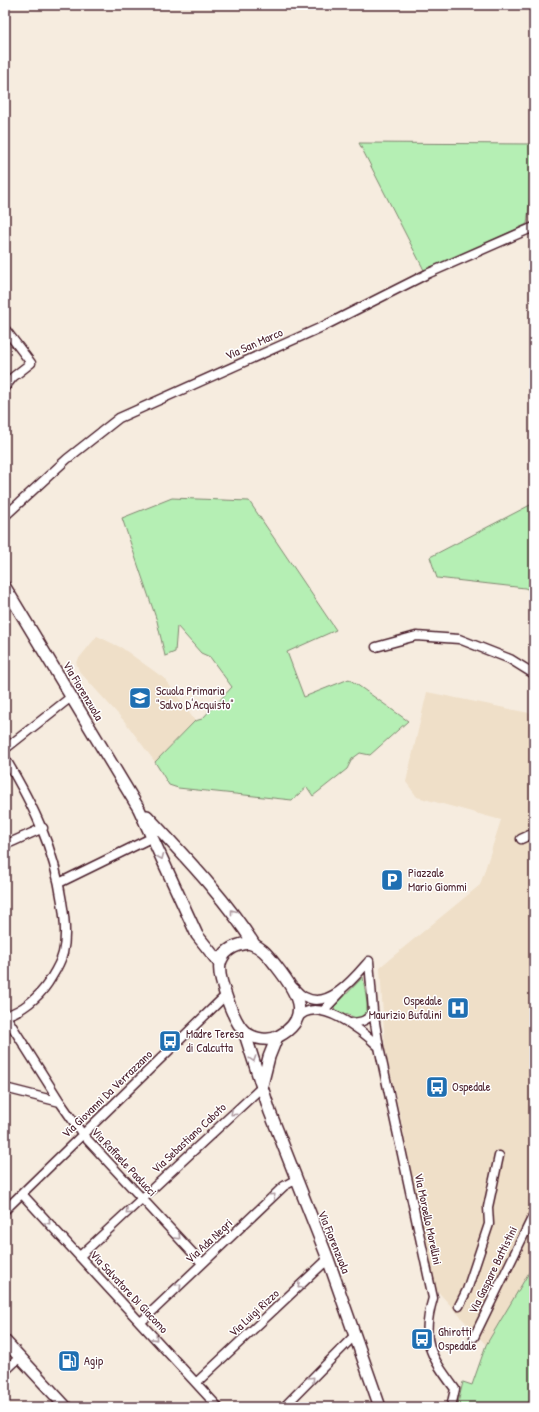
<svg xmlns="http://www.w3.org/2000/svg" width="539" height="1412" font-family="'Patrick Hand',sans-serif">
<rect width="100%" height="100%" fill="#f6ecdf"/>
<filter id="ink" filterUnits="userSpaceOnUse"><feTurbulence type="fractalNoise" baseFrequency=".025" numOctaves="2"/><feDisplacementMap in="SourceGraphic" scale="8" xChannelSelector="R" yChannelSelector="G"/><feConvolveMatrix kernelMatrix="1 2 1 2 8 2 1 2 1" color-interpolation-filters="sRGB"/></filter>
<g filter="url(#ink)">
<path fill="#efdfc8" d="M97,636L122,648L165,679L195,721L155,762L126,723L79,671L76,662Z
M427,692L534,714V1264L486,1345L433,1286L403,1129L385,1048L380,967L480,885L501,820L417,797L406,782Z"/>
<path fill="#b5efb4" stroke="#808770" d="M359,143L534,144V170L527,224L425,272Z
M172,498L249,501L336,630L287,652L304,697L349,679L408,721L370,755L360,753L352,759L347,769L313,796L307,787L292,800L178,788L169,785L155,762L195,721L202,719L232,687L210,657L201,653L177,626L175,652L165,656L157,621L122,518Z
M534,503V592L525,588L437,578L430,557Z
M363,977L367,1003V1017L359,1019L335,1010L334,1007Z
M534,1264V1320L531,1324L530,1357L534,1358V1407H457L463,1382L472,1385L486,1345Z"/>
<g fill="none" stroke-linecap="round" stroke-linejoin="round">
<g stroke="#4a1f2b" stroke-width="11">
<path id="street" d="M5,329L31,363L13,377L5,387
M5,516L67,459L119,418L322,327L427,274L534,227
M376,647L416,636L459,639L510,659L534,674
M5,749L71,697
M5,758C33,805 54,847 62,902C65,919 67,936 63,953C60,965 54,973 48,983C38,998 22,1011 5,1016
M521,839L534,833
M5,845L43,828
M59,883L153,837
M369,961L373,1011L379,1047L433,1298C420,1341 430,1355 455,1389L451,1407
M293,987C297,990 300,995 305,997C329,1010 355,977 369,961
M323,1011L341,992
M5,1015L60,1102L83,1135L202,1263
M297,1019C316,993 364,1032 379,1047
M351,1023C362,1022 368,1021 373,1011
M5,1088L60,1102
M22,1194L218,1407
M5,1210L226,995
M80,1256L262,1087
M459,1306L467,1290L489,1224L488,1207L499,1156
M141,1322L284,1186L295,1180
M474,1337L534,1214
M5,1371L20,1357
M196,1383L328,1259
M284,1407L355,1335"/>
</g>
<g stroke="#4a1f2b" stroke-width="14">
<path id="secondary" d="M5,587L139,809L197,935L220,964
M147,816C185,857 224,897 254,944
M248,943C262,946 269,957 277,967C295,990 314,1017 279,1036C269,1042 254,1039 245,1032C234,1023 217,977 220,964C223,950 235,945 248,943Z
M244,1031L270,1112L328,1259L380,1407
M262,1085L269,1057L277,1037
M5,1341L66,1407"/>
</g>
<use href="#street" stroke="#fff" stroke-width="8"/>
<use href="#secondary" stroke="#fff" stroke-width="11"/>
</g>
<defs><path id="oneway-chevron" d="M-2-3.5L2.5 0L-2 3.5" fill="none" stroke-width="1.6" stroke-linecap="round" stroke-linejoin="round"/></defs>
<g stroke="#ae9aa0">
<use href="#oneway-chevron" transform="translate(161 857) rotate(67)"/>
<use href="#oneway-chevron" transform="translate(233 912) rotate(-128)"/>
<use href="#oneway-chevron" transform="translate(253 1059) rotate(72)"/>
<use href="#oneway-chevron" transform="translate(233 1113) rotate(137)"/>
<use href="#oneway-chevron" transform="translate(273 1196) rotate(-43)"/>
<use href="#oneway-chevron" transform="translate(128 1212) rotate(137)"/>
<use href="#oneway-chevron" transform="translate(48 1222) rotate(47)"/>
<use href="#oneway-chevron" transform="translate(178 1237) rotate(47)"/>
<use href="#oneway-chevron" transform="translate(179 1286) rotate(-44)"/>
<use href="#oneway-chevron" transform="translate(300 1286) rotate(137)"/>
<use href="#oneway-chevron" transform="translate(155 1338) rotate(48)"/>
<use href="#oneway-chevron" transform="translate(312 1379) rotate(-45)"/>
</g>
</g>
<defs>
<g id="school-square" transform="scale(1.15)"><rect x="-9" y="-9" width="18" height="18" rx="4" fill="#1f6fb2" stroke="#fff"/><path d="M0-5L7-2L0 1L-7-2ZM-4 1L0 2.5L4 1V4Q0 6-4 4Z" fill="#fff"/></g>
<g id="parking-square" transform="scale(1.15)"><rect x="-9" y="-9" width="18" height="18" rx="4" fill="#1f6fb2" stroke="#fff"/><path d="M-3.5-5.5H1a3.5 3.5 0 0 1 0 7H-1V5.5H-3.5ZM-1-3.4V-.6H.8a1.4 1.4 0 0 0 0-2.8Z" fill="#fff"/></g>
<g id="hospital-square" transform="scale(1.15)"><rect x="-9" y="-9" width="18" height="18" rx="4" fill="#1f6fb2" stroke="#fff"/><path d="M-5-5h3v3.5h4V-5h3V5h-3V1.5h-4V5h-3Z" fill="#fff"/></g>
<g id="bus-square" transform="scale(1.15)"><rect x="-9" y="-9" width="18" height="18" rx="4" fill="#1f6fb2" stroke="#fff"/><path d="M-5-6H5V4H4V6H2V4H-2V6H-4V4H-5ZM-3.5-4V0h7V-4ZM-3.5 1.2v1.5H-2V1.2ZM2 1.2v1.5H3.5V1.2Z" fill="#fff"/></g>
<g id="fuel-square" transform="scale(1.15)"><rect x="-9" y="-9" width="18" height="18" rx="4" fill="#1f6fb2" stroke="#fff"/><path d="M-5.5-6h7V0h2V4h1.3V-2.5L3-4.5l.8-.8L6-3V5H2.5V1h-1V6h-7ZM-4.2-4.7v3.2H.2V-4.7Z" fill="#fff"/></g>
</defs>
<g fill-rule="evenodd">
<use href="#school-square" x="140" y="698"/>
<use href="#parking-square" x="392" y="880"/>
<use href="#hospital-square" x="458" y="1008"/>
<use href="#bus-square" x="170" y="1041"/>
<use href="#bus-square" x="437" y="1087"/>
<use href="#bus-square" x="422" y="1339"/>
<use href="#fuel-square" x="69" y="1361"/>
</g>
<g text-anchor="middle" stroke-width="3" stroke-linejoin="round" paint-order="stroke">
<g font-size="12" fill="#4a1f2b" stroke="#fff">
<text transform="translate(254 344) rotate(-24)" y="4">Via San Marco</text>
<text transform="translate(83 691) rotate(59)" y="4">Via Fiorenzuola</text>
<text transform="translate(107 1094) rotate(-44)" y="4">Via Giovanni Da Verrazzano</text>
<text transform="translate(189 1138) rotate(-43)" y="4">Via Sebastiano Caboto</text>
<text transform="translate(124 1162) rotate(47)" y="4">Via Raffaele Paolucci</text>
<text transform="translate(428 1219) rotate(78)" y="4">Via Moroello Morellini</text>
<text transform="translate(209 1241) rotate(-43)" y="4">Via Ada Negri</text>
<text transform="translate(334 1242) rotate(68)" y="4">Via Fiorenzuola</text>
<text transform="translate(493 1270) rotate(-64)" y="4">Via Gaspare Battistini</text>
<text transform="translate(129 1292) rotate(47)" y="4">Via Salvatore Di Giacomo</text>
<text transform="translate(254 1313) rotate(-43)" y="4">Via Luigi Rizzo</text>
</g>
<g font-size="12" fill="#4a1f2b" stroke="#fff" text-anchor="start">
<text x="156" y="695">Scuola Primaria<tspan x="156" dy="14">"Salvo D'Acquisto"</tspan></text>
<text x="408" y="877">Piazzale<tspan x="408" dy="14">Mario Giommi</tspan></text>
<text x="442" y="1005" text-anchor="end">Ospedale<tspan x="442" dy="14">Maurizio Bufalini</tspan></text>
<text x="186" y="1038">Madre Teresa<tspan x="186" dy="14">di Calcutta</tspan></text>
<text x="452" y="1091">Ospedale</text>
<text x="438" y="1336">Ghirotti<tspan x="438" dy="14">Ospedale</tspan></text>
<text x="84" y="1365">Agip</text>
</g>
</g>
<rect width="539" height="1412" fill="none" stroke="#fff" stroke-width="20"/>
<rect x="10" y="10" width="519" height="1392" fill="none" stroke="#4a1f2b" stroke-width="1.5" filter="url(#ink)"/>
</svg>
